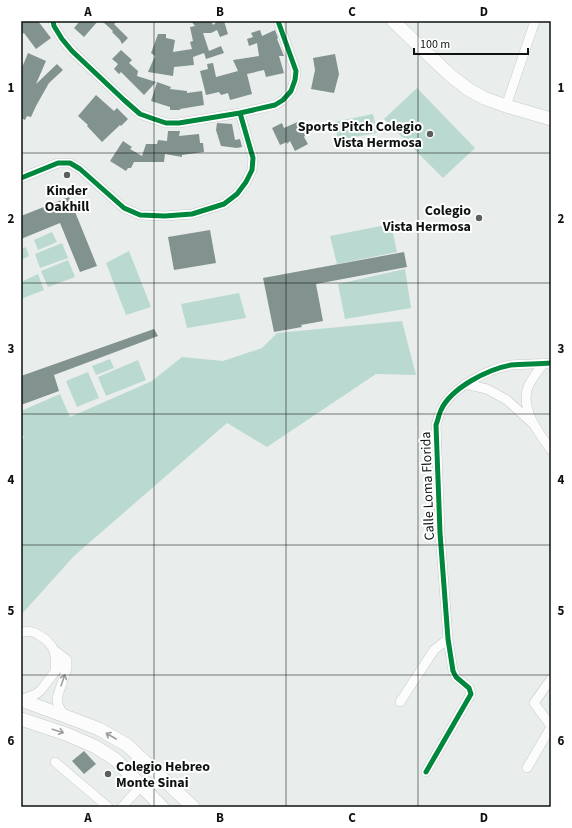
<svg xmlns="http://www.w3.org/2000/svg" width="572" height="828" font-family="'Source Sans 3',sans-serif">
<rect width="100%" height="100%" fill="#e9eeed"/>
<path fill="#bad9d1" d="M417,88L475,148L443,178L384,119Z
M373,114L377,133L338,140L334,122Z
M391,224L397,252L337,264L330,236Z
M52,232L57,242L38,250L34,240Z
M62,243L68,258L40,268L35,254Z
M26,247L29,256L21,260V249Z
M129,251L151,307L126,315L106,263Z
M68,260L75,277L48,287L41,271Z
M405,269L411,308L345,319L338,284Z
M38,274L44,290L21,299V282Z
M239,293L246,318L187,328L181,304Z
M402,321L416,375L376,374L267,447L227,423L74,556L21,615V439L24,438L21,431V411L60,394L70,417L152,381L182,357L223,361L262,348L277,333Z
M110,359L114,368L96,375L92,366Z
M138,360L146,380L106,396L98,377Z
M88,372L99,398L77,407L66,381Z"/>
<path fill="#81928f" d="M21,21H38L51,38L36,49L24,33L21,34Z
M80,21H98L84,37L74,28Z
M102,21H117L114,24L128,38L122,44L120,40L112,32L113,31Z
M191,21H211L213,25L218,21H224L228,34L220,37L217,30L211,33H203L209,51L221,46L224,53L206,59L204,53L193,57L194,65L174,67L173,76L148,72L155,56L151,53L158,34H166V38L175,40L173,52L192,49L190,42L193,41L190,27L195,26Z
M260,30L262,36L275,30L278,38L277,39L284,56H279L284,73L266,77L264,70L247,74L252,94L230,100L228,93L221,95L219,92L206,95L200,71L208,69L207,64L213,63L216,77L238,71L233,60L259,56L257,43L249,46L247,39L253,37L251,33Z
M121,50L132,60L129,63L138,71L137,76L156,82L144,95L121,72L119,74L114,69L118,64L112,59Z
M28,53L46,61L36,84L57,64L63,70L49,83L36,106L31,117L27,116L25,120L21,118V70Z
M335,54L339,74L334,93L311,89L315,70L313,58Z
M157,82L171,87L170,89L187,91V93L202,91L204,105L180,109V110H170V107L151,101Z
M96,95L114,111L117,108L128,119L121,126L120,125L102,142L87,126L88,125L78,116Z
M302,120L307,133L304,137L308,144L295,151L290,141L287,144V142L280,145L272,128L282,123L284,128Z
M217,123L232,124L235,140L240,139L242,147L237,148L221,146L216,130Z
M168,131H180L179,136L199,134L200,143H203L204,152L182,155V157L165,154L164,162H134L131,168H128L126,171L110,161L123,141L132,147L130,149L142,156L146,144H157L158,140L167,141Z
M69,197L97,266L80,272L60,223L21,239V216Z
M210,230L216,263L174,270L168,237Z
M404,252L407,267L316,284L323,321L301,325L302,327L274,332L263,278Z
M154,329L158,336L54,375L59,391L21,405V376Z
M84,751L96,764L84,774L72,761Z"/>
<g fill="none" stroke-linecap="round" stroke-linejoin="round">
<g stroke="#c6c9c8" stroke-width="10">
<path id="street" d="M53,21L54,26L62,39L72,51L124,100L140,114L154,119L166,123H179L240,113L275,105L283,100L291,91L295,80L296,71L278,21
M506,106L535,21
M21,178L58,163H70L80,169L124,208L140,215L165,216L192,214L224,204L237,194L246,182L252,170L253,158L240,113
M544,363C538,371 530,380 527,390C522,412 539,433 551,450
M465,384L487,389L507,400L532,423
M21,632C29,631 33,631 39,635C56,645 56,654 55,672
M53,649L67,660V668L57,698L58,705L64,716
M551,679L534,703L551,726
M21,700L36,694L41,690L60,665L63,662L67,660
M400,702L434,650L448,639
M55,762L108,807
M527,768L551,727
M426,772L471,694L469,688L456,677L453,671L448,639L440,533L436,425C438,420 439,414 441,410C451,388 488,369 511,365C524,364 538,364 551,363
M122,807L141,786"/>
</g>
<g stroke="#c6c9c8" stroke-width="14">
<path id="secondary" d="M393,21L451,76L468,89L484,98L506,106L551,119
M21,700L73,719L99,729L127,745L193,807
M21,719L66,734L96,747L116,760L162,807"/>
</g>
<use href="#street" stroke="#fcfcfc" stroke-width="9"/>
<use href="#secondary" stroke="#fcfcfc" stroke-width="13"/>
<g stroke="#fff" stroke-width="8">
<path id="cycleway" d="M53,21L54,26L62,39L72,51L124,100L140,114L154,119L166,123H179L240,113L275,105L283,100L291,91L295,80L296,71L278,21
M21,178L58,163H70L80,169L124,208L140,215L165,216L192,214L224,204L237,194L246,182L252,170L253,158L240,113
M426,772L471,694L469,688L456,677L453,671L448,639L440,533L436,425C438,420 439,414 441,410C451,388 488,369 511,365C524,364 538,364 551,363"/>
</g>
<use href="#cycleway" stroke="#00873e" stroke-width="5"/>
</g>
<defs><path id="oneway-shaft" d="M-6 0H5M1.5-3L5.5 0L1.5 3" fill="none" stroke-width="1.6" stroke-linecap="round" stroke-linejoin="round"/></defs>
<g stroke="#9d9e9e">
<use href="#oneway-shaft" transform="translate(63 680) rotate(-71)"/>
<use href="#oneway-shaft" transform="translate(58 731) rotate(18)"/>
<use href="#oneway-shaft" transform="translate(111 736) rotate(-150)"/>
</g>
<path fill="none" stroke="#0e1211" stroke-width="1" stroke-opacity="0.55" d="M154,21V807M286,21V807M418,21V807M21,153H551M21,283H551M21,414H551M21,545H551M21,675H551"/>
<g fill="#5b5f5e" stroke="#fff" stroke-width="1.5">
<circle cx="430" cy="134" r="4"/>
<circle cx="67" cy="175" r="4"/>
<circle cx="479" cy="218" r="4"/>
<circle cx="108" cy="774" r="4"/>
</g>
<g text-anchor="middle" stroke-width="4" stroke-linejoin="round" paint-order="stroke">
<g font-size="14" font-weight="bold" fill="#0e1211" stroke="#fff" text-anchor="end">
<text x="422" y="131">Sports Pitch Colegio<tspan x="422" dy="16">Vista Hermosa</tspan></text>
<text x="67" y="195" text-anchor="middle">Kinder<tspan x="67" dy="16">Oakhill</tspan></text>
<text x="471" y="215">Colegio<tspan x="471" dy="16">Vista Hermosa</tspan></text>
<text x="116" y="771" text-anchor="start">Colegio Hebreo<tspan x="116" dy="16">Monte Sinai</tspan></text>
</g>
<g font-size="14" fill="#0e1211" stroke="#fff">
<text transform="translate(427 486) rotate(-92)" y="5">Calle Loma Florida</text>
</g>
</g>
<rect width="572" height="828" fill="none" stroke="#ffffff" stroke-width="44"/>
<path d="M414 48v6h114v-6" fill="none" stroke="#0e1211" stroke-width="2"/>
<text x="420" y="48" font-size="12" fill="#0e1211" stroke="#ffffff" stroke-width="3" paint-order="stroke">100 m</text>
<rect x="22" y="22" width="528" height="784" fill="none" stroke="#0e1211" stroke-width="1.5"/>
<g font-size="13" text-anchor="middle" font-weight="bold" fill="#0e1211">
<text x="88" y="16">A</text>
<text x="220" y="16">B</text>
<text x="352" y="16">C</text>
<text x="484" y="16">D</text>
<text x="11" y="92">1</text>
<text x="561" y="92">1</text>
<text x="11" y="223">2</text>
<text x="561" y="223">2</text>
<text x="11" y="353">3</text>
<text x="561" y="353">3</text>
<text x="11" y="484">4</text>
<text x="561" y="484">4</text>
<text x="11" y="615">5</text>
<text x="561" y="615">5</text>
<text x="11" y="745">6</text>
<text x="561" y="745">6</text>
<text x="88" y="822">A</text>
<text x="220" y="822">B</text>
<text x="352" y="822">C</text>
<text x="484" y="822">D</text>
</g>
</svg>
